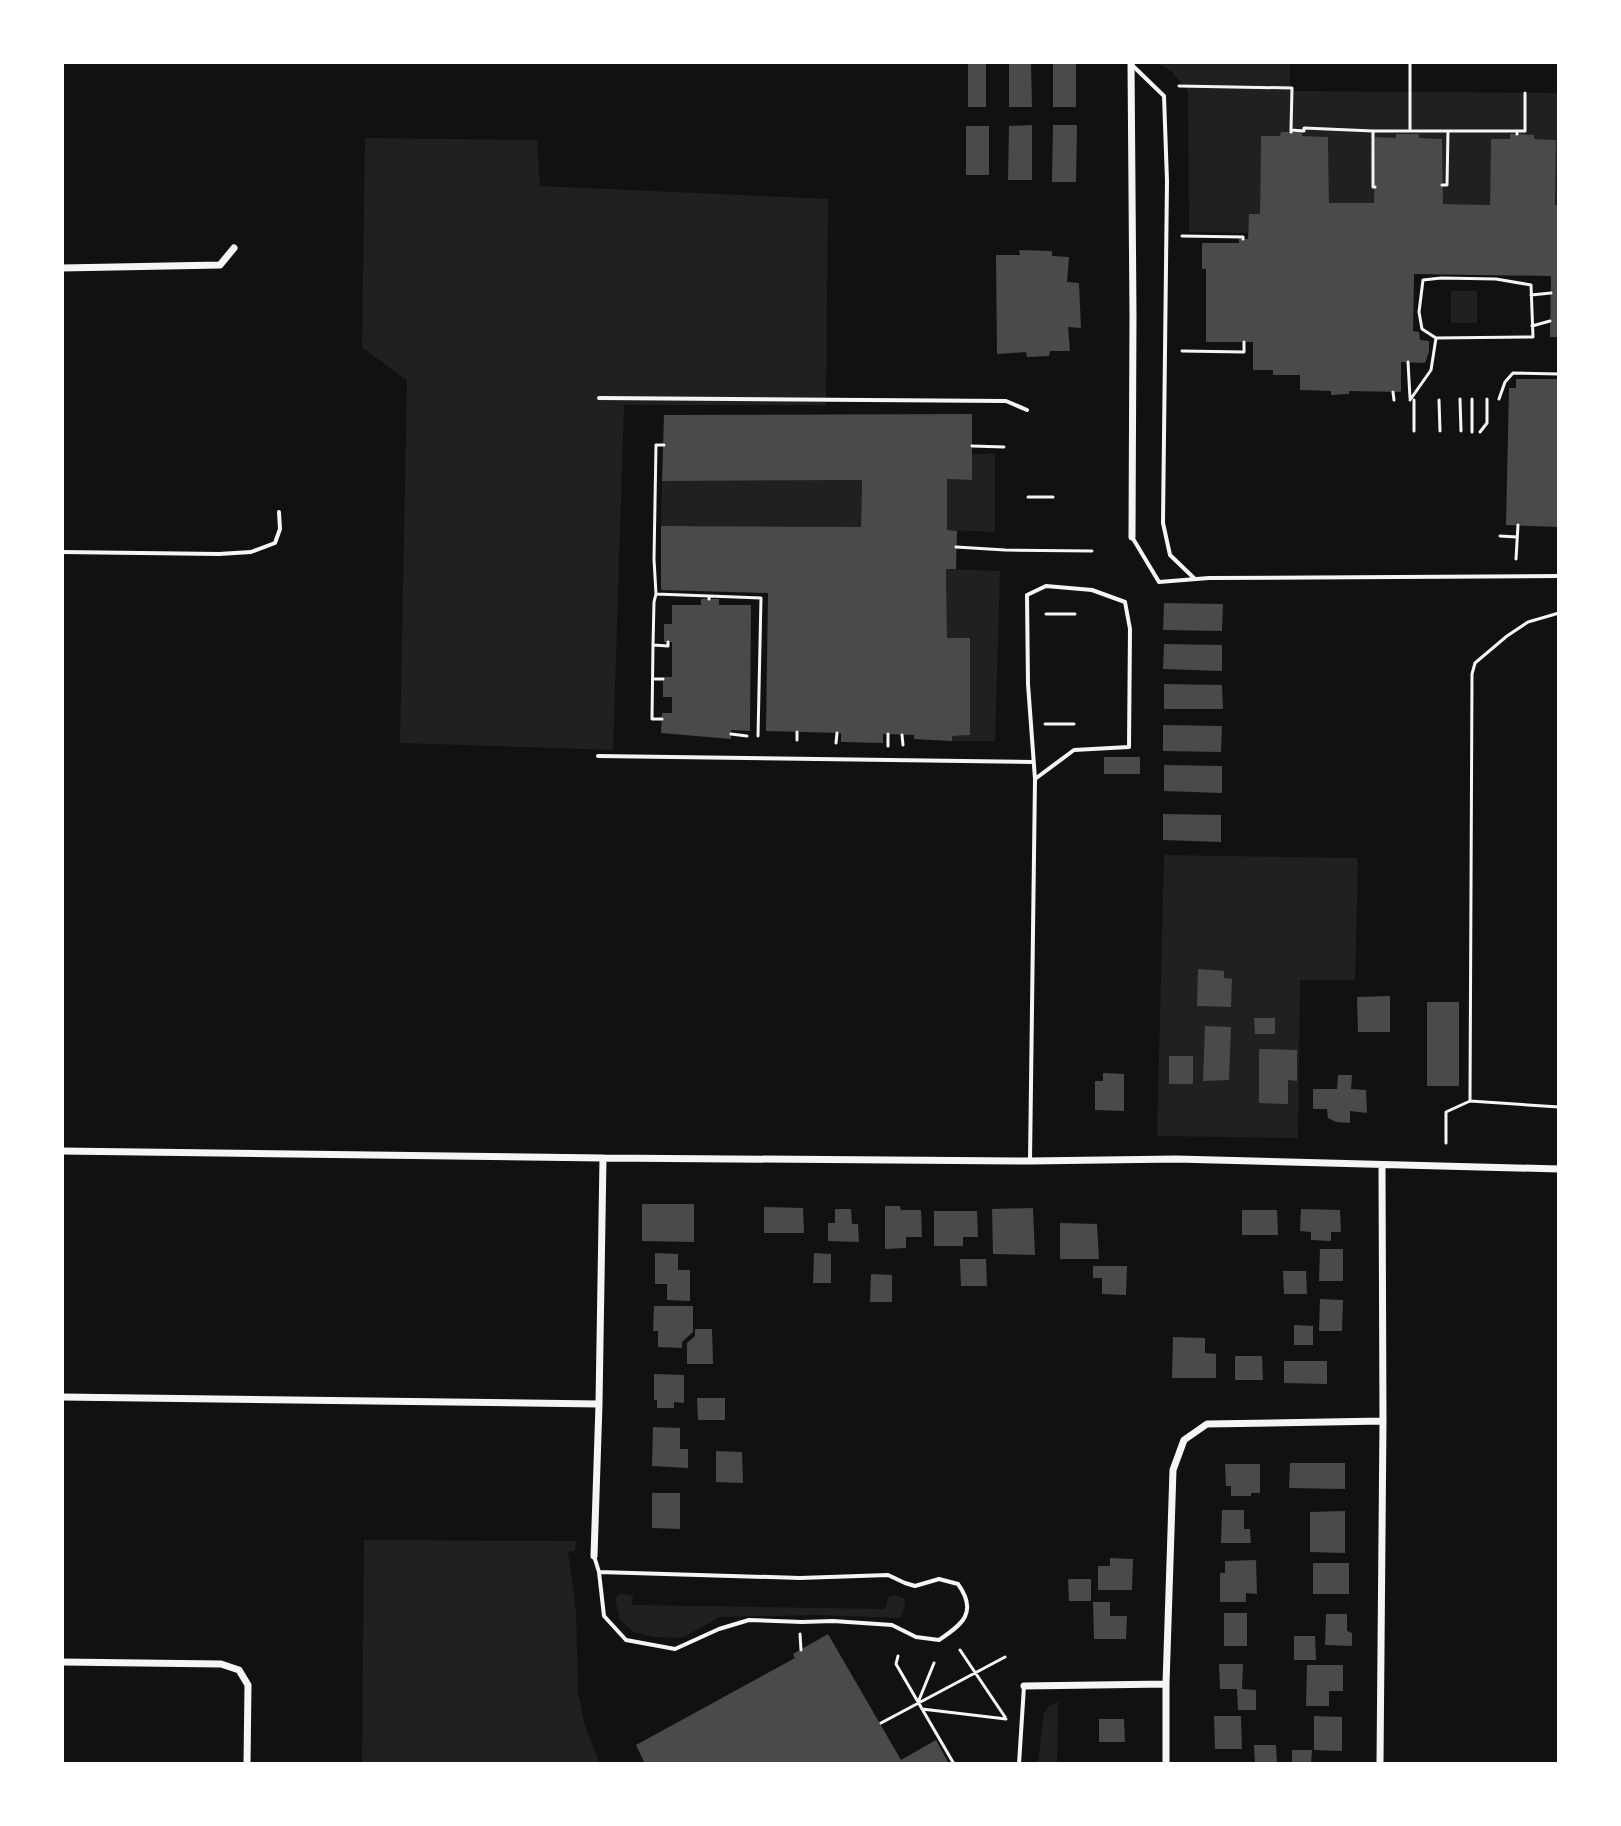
<svg xmlns="http://www.w3.org/2000/svg" width="1621" height="1826" font-family="'IBM Plex Sans',sans-serif">
<rect width="100%" height="100%" fill="#111"/>
<path fill="#202020" d="M1156,62H1290V91L1559,93V205H1555V140L1534,139L1533,135L1510,134V139H1491L1490,205L1443,204L1442,139L1419,138V134H1396V138L1376,137L1374,203H1329L1328,137L1302,136V132H1281L1280,136L1261,137L1260,214H1249L1248,233L1189,232L1188,91L1172,72Z
M365,138L537,140L540,186L828,199L826,405H624L613,750L400,743L407,381L362,347Z
M1451,291H1477V323H1451Z
M972,454H995V532L947,530V479L972,480Z
M862,480L861,527L661,526L662,481Z
M946,569L1000,571L995,741H952V736L969,735L970,638H947Z
M1164,855L1358,858L1355,980H1300L1298,1138L1157,1136Z
M364,1540L576,1541L575,1551L568,1552L576,1611L578,1692L585,1726L600,1764H362Z
M620,1593L633,1596L632,1605L885,1609L888,1598L894,1595L904,1598L905,1607L900,1618L816,1615L720,1617L682,1638L654,1637L634,1632L620,1620L615,1599Z
M1058,1702L1057,1764H1038L1044,1713L1049,1706Z"/>
<path fill="#4a4a4a" d="M968,62H986V107H968Z
M1009,62H1031L1032,107H1009Z
M1053,62H1076V107H1053Z
M1032,125V180H1008L1009,126Z
M1053,125H1077L1076,182H1052Z
M966,126H989V175H966Z
M1281,132H1302V136L1328,137L1329,203H1374L1375,137L1396,138V134H1419V138L1442,139L1443,204L1490,205L1491,139H1510V134H1517L1534,135V139L1556,140L1555,205H1559V337H1550L1551,276L1414,274L1413,331L1419,332L1420,340L1429,341V352L1425,363L1401,362V392L1349,391V394L1331,395V391L1300,390V375H1273V370H1253V342H1206V269H1202V243H1239V239H1248L1249,214H1260L1261,136H1280Z
M1019,250L1052,251V256L1069,257L1067,282L1079,283L1081,328L1068,327L1070,351H1050L1049,356L1027,357L1026,352L997,354L996,255H1020Z
M1516,379H1559V527L1506,525L1509,388H1516Z
M972,414V480L947,479V530L957,531L956,569H946L947,638H970V735L952,736V741L914,739V735L883,734V743L841,742V733L766,731L768,593L661,590V526L861,527L862,480L662,481L664,415Z
M701,599H719V605H751L750,731L731,730V739L661,733L662,713H672V697H663V677H672V642H664V624H672V605H701Z
M1164,603L1223,604L1222,631L1163,630Z
M1164,644L1222,645V671L1163,669Z
M1164,684L1222,685L1223,709H1164Z
M1163,725L1222,726L1221,752L1163,751Z
M1104,757H1140V774H1104Z
M1164,765L1222,766V793L1164,791Z
M1163,814L1221,815V842L1163,840Z
M1198,969L1224,971V978L1232,979L1231,1007L1197,1006Z
M1390,996V1032H1358L1357,997Z
M1427,1002H1459V1086H1427Z
M1254,1018H1275V1034H1255Z
M1205,1026L1231,1027L1229,1080L1203,1081Z
M1259,1049L1297,1050V1081L1288,1080V1104L1259,1103Z
M1169,1056H1193V1084H1169Z
M1103,1073L1124,1074V1111L1095,1110V1081H1103Z
M1338,1075H1352L1351,1089L1366,1090L1367,1113L1350,1111V1123L1336,1122L1328,1118L1327,1109H1313V1089H1337Z
M642,1204H694V1242L642,1241Z
M885,1206H900L901,1210H921L922,1237H906V1248L885,1249Z
M764,1207L803,1208L804,1233H764Z
M1033,1208L1035,1255L993,1254L992,1209Z
M835,1209H851L852,1224H858L859,1242L828,1241V1223H835Z
M1301,1209L1340,1210L1341,1232H1331V1241L1311,1240V1232L1300,1231Z
M1242,1210H1277L1278,1235H1242Z
M934,1211H977L978,1237H963V1246H934Z
M1060,1223L1097,1224L1099,1259H1060Z
M1320,1249H1343V1281H1319Z
M655,1253L678,1254V1270H690V1301L667,1300V1284H655Z
M814,1253L831,1254V1283H813Z
M960,1259H986L987,1286H961Z
M1093,1266H1127L1126,1295L1102,1294V1278H1093Z
M1283,1271H1306L1307,1294H1284Z
M871,1274L892,1275V1302H870Z
M1320,1299L1343,1300L1342,1331H1319Z
M654,1306H693V1332L682,1342V1348L658,1347V1331H653Z
M1294,1325L1313,1326V1345H1294Z
M695,1329H712L713,1364H687V1343L695,1336Z
M1173,1337L1205,1338V1353L1216,1354V1378H1172Z
M1235,1356H1262L1263,1380H1235Z
M1284,1361H1327V1384L1284,1383Z
M654,1374L684,1375V1403L674,1402V1408H657V1400H654Z
M697,1398H725V1420H698Z
M653,1427L680,1428V1449H688V1468L652,1466Z
M716,1451L742,1452L743,1483L716,1482Z
M1290,1463H1345V1489L1289,1488Z
M1225,1464H1260V1493H1251V1496H1231V1486H1226Z
M652,1493H680V1529L652,1528Z
M1222,1510H1244V1529H1250L1251,1543H1221Z
M1345,1511V1553L1310,1552V1512Z
M1110,1558L1133,1559L1132,1590H1098V1566H1110Z
M1256,1560L1257,1594L1246,1593V1602H1220V1573H1225V1561Z
M1313,1563H1349V1594H1313Z
M1068,1579H1091V1601H1069Z
M1093,1602H1110V1616H1127L1126,1639H1094Z
M1224,1613H1247V1646H1224Z
M1326,1614H1347V1631L1352,1633V1646L1325,1645Z
M828,1634L901,1760L936,1740L949,1764H645L636,1745L795,1658L793,1654Z
M1294,1636H1315L1316,1660H1294Z
M1219,1664H1243L1242,1689L1256,1690V1710H1238L1237,1689H1220Z
M1307,1665H1343V1691H1329V1706H1306Z
M1214,1716H1241L1242,1749H1215Z
M1314,1716L1342,1717V1751L1314,1750Z
M1099,1719H1124L1125,1742H1099Z
M1254,1745H1276L1277,1763H1255Z
M1292,1750H1312L1311,1764H1292Z"/>
<g fill="none" stroke-linecap="round" stroke-linejoin="round">
<path stroke="#f5f5f5" stroke-width="3" d="M1410,62V130
M1179,86L1292,88L1291,130
M1559,93V62
M1517,131H1525V93
M1291,132V130L1304,131V128L1373,131
M1442,185H1447L1448,131H1517V134
M1375,187H1373V131H1448
M1182,236L1243,237V239
M1441,278L1496,279L1531,285L1533,337L1436,338L1422,329L1419,312L1423,280Z
M1531,295L1551,293
M1532,326L1550,321
M1182,351L1244,352V342
M1408,362L1410,398
M1393,392L1394,400
M1460,399L1461,431
M1499,399L1505,382L1513,373L1559,374
M1410,400L1431,370L1436,338
M1414,400V431
M1439,400L1440,431
M1472,432V399
M1480,432L1487,423V399
M972,446L1004,447
M1028,497H1053
M1500,536L1517,537
M956,547L1005,550L1092,551
M1516,559L1518,525
M656,594L654,559L656,445H664
M709,599V596L761,598L758,736
M1559,613L1528,622L1507,636L1475,663L1472,674L1470,1101L1559,1107
M1046,614H1075
M668,642V646L653,645L654,602L656,594L709,596
M653,645L652,719H662
M653,679H663
M1045,724H1074
M797,732V740
M731,734L747,736
M888,734V746
M902,735L903,745
M836,743L837,733
M1446,1143V1112L1470,1101
M800,1634L801,1650
M960,1650L1005,1717
M898,1656L896,1664L954,1764
M919,1700L934,1663
M922,1709L1006,1719
M881,1723L1005,1657"/>
<path stroke="#f5f5f5" stroke-width="4" d="M1133,66L1164,96L1167,181L1163,523L1170,555L1195,579
M599,398L1006,401L1027,410
M1132,537L1159,582L1209,578L1559,576
M62,552L219,554L251,552L275,543L280,529L279,512
M598,756L1033,762
M1030,1161L1035,779L1028,684L1027,595L1046,586L1092,590L1125,602L1130,629L1129,747L1074,750L1035,779
M594,1556L599,1572L800,1578L888,1575L905,1583L915,1586L939,1579L958,1584C978,1612 963,1624 939,1640L916,1637L892,1625L833,1621L802,1622L749,1620L719,1629L675,1649L626,1640L604,1616L599,1572
M1019,1764L1024,1686"/>
<path stroke="#f5f5f5" stroke-width="7" d="M1131,62L1133,316L1132,537
M62,268L220,265L234,248
M62,1151L603,1158L1030,1161L1176,1159L1559,1169
M62,1397L599,1404
M594,1556L599,1404L603,1158
M62,1662L221,1664L239,1670L248,1685L247,1764
M1024,1686L1166,1684
M1166,1764V1684L1173,1470L1184,1440L1207,1424L1383,1421
M1380,1764L1383,1421L1382,1165"/>
</g>
<rect width="1621" height="1826" fill="none" stroke="#ffffff" stroke-width="128"/>
</svg>
